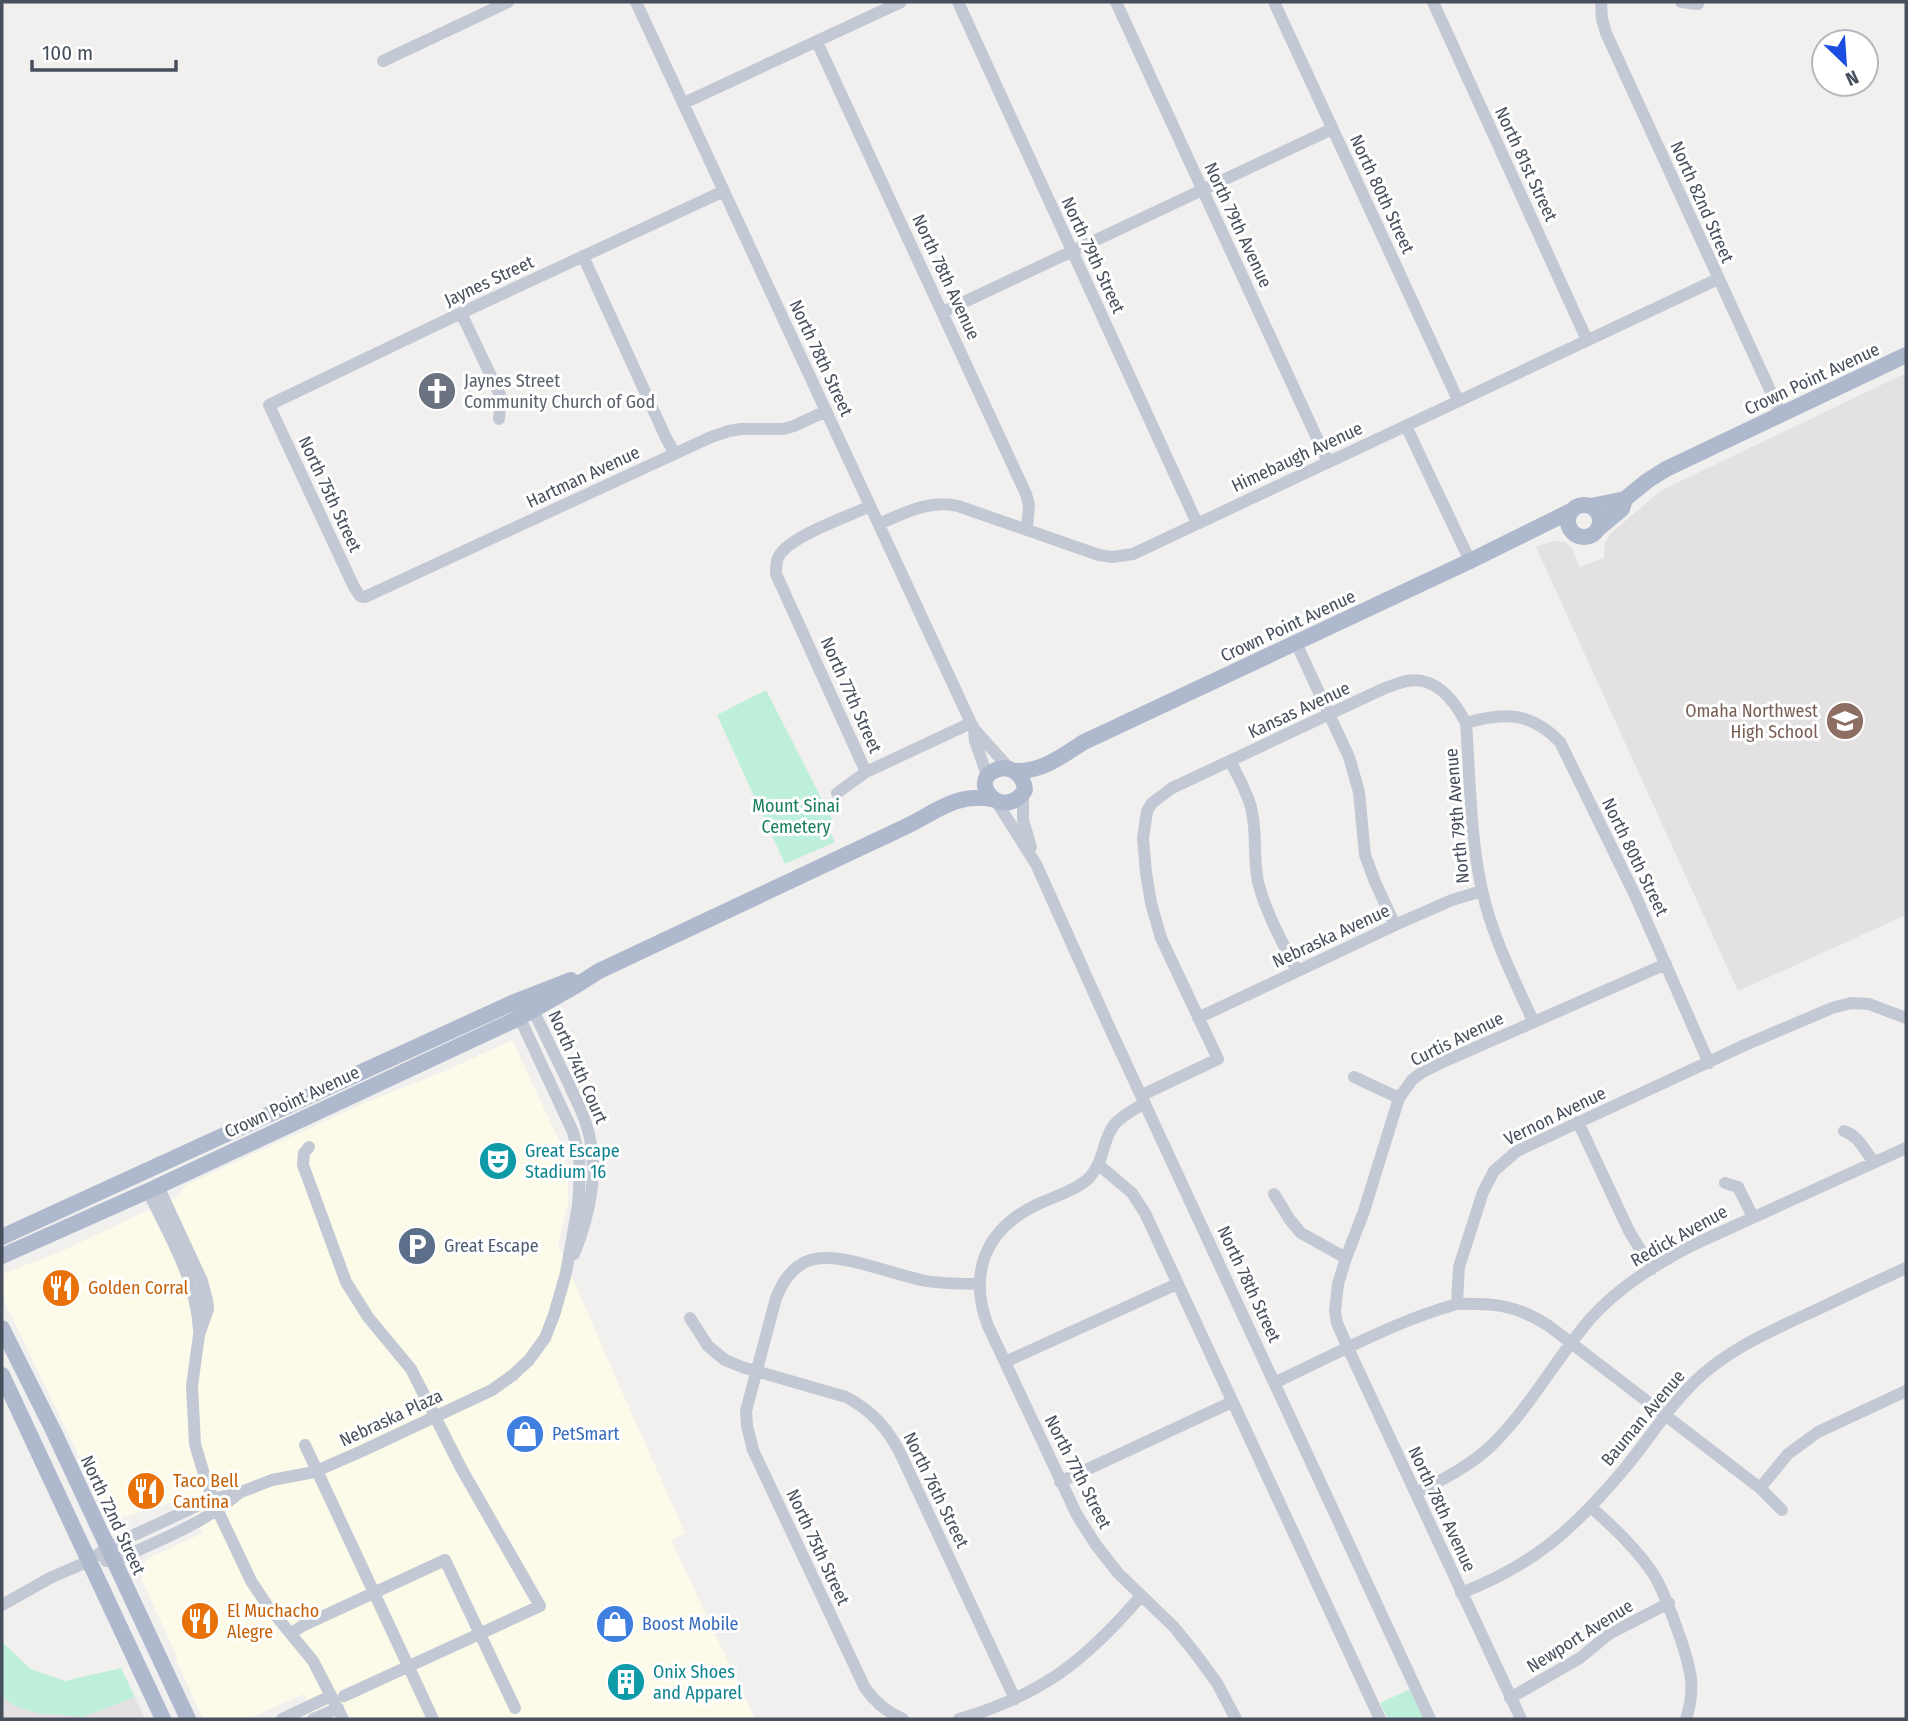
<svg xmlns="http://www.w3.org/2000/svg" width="1908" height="1721" font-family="'Fira Sans Condensed',sans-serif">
<rect width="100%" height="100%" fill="#f2f0ef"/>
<path fill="#fcfae9" d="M512,1040L563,1149L568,1179V1205L558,1244L614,1374L685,1533L671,1540L755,1719H316L304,1694L248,1719H203L177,1662L175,1652L141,1578L145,1562L151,1557L203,1533L202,1530L187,1498L110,1521L2,1296L3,1274L64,1250L180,1195L186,1185L369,1101L445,1071Z"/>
<path fill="#e3e1e1" d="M1906,373V915L1738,991L1536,547L1553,541L1565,542L1571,547L1580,567L1604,558L1605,543L1610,534L1660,491Z
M2,1696L15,1706L83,1717L135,1697L145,1719H2Z"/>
<path fill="#beefda" d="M766,690L833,821L826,824L835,842L785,864L717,715Z
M2,1642L31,1669L65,1681L121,1668L135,1697L83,1717L37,1713L15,1706L2,1696Z
M1410,1689L1424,1719H1388L1380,1703Z"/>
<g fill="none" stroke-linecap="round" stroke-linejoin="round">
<path stroke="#c3c9d4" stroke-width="12" d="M636,2L971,723L974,729L1009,768
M958,2L1197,523
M1116,2L1328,462
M1274,2L1458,400
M1433,2L1587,340
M1601,2L1602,19L1606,33L1781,414
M1681,2L1698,4V2
M817,42L1026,494L1029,505L1027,529
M383,61L508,2
M684,103L901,2
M724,191L461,313L269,405L354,587L360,596L365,597L711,437L729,431L741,429H783L794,426L826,411
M583,256L667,440L675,453
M943,312L1332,129
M461,313L501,397L499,419
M1406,426L1470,561
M879,524C904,513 930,499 958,506L1099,555L1112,557L1133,554L1718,279
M1296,643L1349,757L1359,792L1365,855L1375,882L1395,925
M1466,723C1505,712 1531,712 1560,742L1635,895L1709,1063
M974,729L975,741L987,775
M1231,762C1238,778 1249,794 1252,812C1257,835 1253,858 1258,882C1266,913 1282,942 1297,971
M866,772L776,574C776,569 776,562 778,558C786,537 850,516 870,506
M837,793L866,772L971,723
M1023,793V820L1031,847
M996,801L1036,864L1106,1020L1430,1719
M530,1004C543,1030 555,1056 568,1082C574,1097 583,1111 587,1127C600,1168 590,1215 574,1254
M1198,1018L1395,925L1452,900L1482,891
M1354,1077L1399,1098
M1142,1095L1218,1059L1161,938L1151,903L1146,873L1143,838L1147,811L1152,803L1172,788L1385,688C1392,686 1400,682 1407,681C1436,676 1454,700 1466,723C1470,776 1470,838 1482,890C1492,936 1514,979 1533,1021
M1145,1103C1135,1109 1122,1115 1114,1125C1102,1140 1105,1161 1089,1178C1075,1191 1053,1197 1036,1205C985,1230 968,1273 988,1326L1077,1515L1096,1545L1118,1573L1174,1627L1195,1653L1217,1683L1236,1719
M1578,1122L1629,1231L1652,1269
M1844,1131C1859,1136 1864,1150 1874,1162
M309,1147L304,1153L303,1165L346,1282L368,1317L411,1369L461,1468L540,1606L344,1696
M1099,1165L1132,1193L1145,1213L1380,1719
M1725,1183L1738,1187L1753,1217
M158,1186L202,1281L207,1300L208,1309L199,1335L192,1386L195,1444L206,1481L218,1511L251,1581L267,1605L313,1661L343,1719
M148,1191C169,1236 197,1280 199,1331
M1274,1194L1290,1220L1301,1233L1346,1258
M1457,1304C1495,1303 1516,1305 1549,1326L1760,1488L1782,1510
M690,1318L708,1346L725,1360L742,1367L846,1397C873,1411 889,1430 902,1457L1015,1699
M1005,1362L1177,1284
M1276,1382C1334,1355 1395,1321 1457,1304L1459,1267L1483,1192L1494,1171L1517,1151L1745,1045L1832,1008L1851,1003L1869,1004L1906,1018
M305,1445L433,1719
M1060,1482L1232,1402
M1760,1488L1788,1454L1818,1432L1906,1391
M1416,1493C1444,1479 1474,1464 1496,1441C1532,1404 1557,1357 1591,1318C1619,1287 1657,1263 1695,1244L1906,1148
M1591,1507C1614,1528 1637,1549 1654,1575C1666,1595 1673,1618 1681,1640C1691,1670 1696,1689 1686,1719
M106,1561H114C158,1541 201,1525 238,1494
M1461,1593C1533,1566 1576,1527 1625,1468C1651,1437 1672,1401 1703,1374C1735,1346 1775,1329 1814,1311C1845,1296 1875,1282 1906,1268
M2,1605L50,1578L89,1561L108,1547L212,1499L241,1492L272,1480L314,1472L362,1451L492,1390L513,1375L529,1360L545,1338L554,1315L566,1273L578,1205L580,1174L579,1156L573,1132L516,1010
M291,1634L302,1626L445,1560L515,1708
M1510,1698L1580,1658L1609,1634L1669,1603
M282,1719L331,1696
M313,1719L338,1708
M903,1719C886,1712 875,1702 865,1688L753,1450L747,1426L746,1411L776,1298C794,1253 821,1253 863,1264C882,1269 901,1275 921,1280C940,1284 960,1284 980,1284
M959,1719C1042,1695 1085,1661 1141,1596
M1521,1719L1348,1348L1337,1323L1335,1311L1338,1284L1346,1258L1364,1211L1399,1098L1412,1080L1421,1073L1445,1061L1666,964"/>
<path stroke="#afb9ce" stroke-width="16" d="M1568 521a16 16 0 1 1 32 0a16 16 0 1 1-32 0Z
M1591,506L1625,499L1647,481L1666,469L1906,355
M1599,528L1622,509L1625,499
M1004,768C1016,769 1024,778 1025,790C1001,826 961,774 1004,768Z
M1015,771C1042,772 1062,756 1084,742L1470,561L1571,511
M2,1237L512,1003L571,980
M2,1256L148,1191L519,1018L577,985L599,971L907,826C937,811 957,793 992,799
M2,1328L53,1430L188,1719
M2,1375L163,1719"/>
</g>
<defs>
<g id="church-disc" transform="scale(2.0125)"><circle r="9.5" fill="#6b7280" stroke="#fff"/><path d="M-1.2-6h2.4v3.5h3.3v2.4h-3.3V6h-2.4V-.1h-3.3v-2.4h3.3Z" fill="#fff"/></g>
<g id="school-disc" transform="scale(2.0125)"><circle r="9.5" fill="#8d6e63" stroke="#fff"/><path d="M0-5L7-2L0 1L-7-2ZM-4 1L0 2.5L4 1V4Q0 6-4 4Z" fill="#fff"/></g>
<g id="theatre-disc" transform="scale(2.0125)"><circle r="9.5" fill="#0f9aa8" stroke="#fff"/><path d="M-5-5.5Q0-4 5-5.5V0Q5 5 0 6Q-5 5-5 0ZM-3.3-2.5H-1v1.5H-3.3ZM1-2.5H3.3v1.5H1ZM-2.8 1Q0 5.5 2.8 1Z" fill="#fff"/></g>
<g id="parking-disc" transform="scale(2.0125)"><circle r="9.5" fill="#5c6f8a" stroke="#fff"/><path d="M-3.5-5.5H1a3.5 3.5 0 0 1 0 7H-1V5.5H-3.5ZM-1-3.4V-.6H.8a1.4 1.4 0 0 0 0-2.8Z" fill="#fff"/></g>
<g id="restaurant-disc" transform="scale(2.0125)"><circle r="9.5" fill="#e8710a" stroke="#fff"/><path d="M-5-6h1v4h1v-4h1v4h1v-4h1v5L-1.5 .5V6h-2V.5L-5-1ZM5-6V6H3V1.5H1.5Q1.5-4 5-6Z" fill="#fff"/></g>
<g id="shop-disc" transform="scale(2.0125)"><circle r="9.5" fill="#3f7fe0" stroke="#fff"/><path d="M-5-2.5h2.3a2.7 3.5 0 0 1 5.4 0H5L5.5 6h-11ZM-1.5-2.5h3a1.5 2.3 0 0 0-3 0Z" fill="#fff"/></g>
<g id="building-disc" transform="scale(2.0125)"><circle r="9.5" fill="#0f9aa8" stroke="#fff"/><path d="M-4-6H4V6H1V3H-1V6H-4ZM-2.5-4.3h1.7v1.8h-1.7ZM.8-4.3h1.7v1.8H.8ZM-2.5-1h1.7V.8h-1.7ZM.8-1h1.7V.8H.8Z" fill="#fff"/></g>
</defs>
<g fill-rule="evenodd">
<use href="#church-disc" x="437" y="391"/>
<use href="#school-disc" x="1845" y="721"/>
<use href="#theatre-disc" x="498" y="1161"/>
<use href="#parking-disc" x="417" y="1246"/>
<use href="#restaurant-disc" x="61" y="1288"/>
<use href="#shop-disc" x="525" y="1434"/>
<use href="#restaurant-disc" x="146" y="1491"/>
<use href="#restaurant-disc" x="200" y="1621"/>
<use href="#shop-disc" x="615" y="1624"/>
<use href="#building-disc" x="626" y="1682"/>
</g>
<g text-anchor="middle" stroke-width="6" stroke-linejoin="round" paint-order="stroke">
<g font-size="18" fill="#474f5d" stroke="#fff">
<text transform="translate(1526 164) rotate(65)" y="6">North 81st Street</text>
<text transform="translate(1382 194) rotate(65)" y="6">North 80th Street</text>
<text transform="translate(1702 202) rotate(66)" y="6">North 82nd Street</text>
<text transform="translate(1238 225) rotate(65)" y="6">North 79th Avenue</text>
<text transform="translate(1093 255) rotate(65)" y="6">North 79th Street</text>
<text transform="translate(946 277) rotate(65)" y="6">North 78th Avenue</text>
<text transform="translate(489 281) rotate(-25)" y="6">Jaynes Street</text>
<text transform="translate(821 358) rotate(65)" y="6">North 78th Street</text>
<text transform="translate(1812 379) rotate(-25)" y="6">Crown Point Avenue</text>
<text transform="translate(1297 457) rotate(-25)" y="6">Himebaugh Avenue</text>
<text transform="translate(583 477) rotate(-25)" y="6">Hartman Avenue</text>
<text transform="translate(330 494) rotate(65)" y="6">North 75th Street</text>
<text transform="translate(1288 626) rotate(-25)" y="6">Crown Point Avenue</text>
<text transform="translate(851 695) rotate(66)" y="6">North 77th Street</text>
<text transform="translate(1299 710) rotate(-25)" y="6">Kansas Avenue</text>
<text transform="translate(1457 816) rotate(-95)" y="6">North 79th Avenue</text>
<text transform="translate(1635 857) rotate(64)" y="6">North 80th Street</text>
<text transform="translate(1331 936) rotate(-25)" y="6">Nebraska Avenue</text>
<text transform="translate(1457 1039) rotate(-26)" y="6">Curtis Avenue</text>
<text transform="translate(578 1067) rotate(66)" y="6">North 74th Court</text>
<text transform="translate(292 1102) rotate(-25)" y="6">Crown Point Avenue</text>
<text transform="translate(1555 1116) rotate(-26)" y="6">Vernon Avenue</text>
<text transform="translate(1679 1236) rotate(-29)" y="6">Redick Avenue</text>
<text transform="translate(1249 1284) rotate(65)" y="6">North 78th Street</text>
<text transform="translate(391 1418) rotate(-25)" y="6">Nebraska Plaza</text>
<text transform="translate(1643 1418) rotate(-50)" y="6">Bauman Avenue</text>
<text transform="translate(1078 1472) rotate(63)" y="6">North 77th Street</text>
<text transform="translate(936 1490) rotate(64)" y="6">North 76th Street</text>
<text transform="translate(1442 1509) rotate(65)" y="6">North 78th Avenue</text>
<text transform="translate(113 1515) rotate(65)" y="6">North 72nd Street</text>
<text transform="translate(818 1547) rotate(65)" y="6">North 75th Street</text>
<text transform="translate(1580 1636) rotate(-32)" y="6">Newport Avenue</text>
</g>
<g font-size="18" fill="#5b616d" stroke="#fff" text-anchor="start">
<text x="464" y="387">Jaynes Street<tspan x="464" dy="21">Community Church of God</tspan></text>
</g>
<g font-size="18" fill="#785e54" stroke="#fff" text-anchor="end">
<text x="1818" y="717">Omaha Northwest<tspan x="1818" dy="21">High School</tspan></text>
</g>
<g font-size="18" fill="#187e5d" stroke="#fff">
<text x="796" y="812">Mount Sinai<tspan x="796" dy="21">Cemetery</tspan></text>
</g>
<g font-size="18" fill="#0d838f" stroke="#fff" text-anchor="start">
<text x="525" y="1157">Great Escape<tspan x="525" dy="21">Stadium 16</tspan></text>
<text x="653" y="1678">Onix Shoes<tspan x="653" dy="21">and Apparel</tspan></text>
</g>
<g font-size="18" fill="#4e5e75" stroke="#fff" text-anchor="start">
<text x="444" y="1252">Great Escape</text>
</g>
<g font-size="18" fill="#c56008" stroke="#fff" text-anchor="start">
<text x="88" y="1294">Golden Corral</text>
<text x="173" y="1487">Taco Bell<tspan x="173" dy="21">Cantina</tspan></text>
<text x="227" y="1617">El Muchacho<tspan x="227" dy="21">Alegre</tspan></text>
</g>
<g font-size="18" fill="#366cbe" stroke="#fff" text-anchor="start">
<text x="552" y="1440">PetSmart</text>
<text x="642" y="1630">Boost Mobile</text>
</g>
</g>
<rect width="1908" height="1721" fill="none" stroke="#474f5d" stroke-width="7"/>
<g transform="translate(1845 63) rotate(155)"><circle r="33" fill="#ffffff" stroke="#b5b9be" stroke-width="2"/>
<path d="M0-5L12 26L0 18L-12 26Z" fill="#1b4ee0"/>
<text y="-10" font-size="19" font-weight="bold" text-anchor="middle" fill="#474f5d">N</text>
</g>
<path d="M32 60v10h144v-10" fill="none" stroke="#474f5d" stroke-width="3.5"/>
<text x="42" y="60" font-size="21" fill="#474f5d" stroke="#ffffff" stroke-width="5" paint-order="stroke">100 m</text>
</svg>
